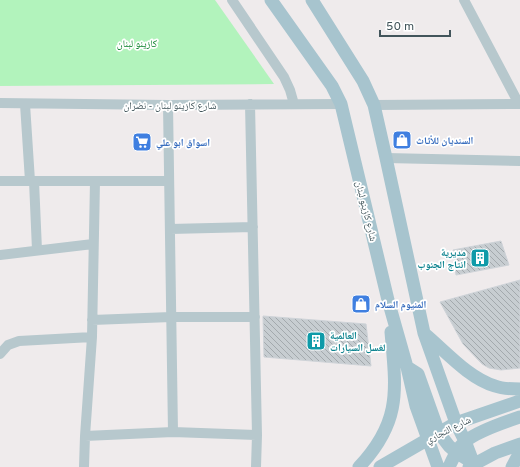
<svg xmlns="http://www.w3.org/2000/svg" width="520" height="467" font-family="Overpass,'Noto Naskh Arabic',sans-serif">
<defs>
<pattern id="building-back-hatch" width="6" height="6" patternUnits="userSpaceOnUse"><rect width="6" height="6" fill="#c7cdd1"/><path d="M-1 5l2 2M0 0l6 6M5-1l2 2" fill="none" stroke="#a3a9ad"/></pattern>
</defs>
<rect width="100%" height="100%" fill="#efebec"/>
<path fill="#b2f3bc" d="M0,0H215L274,84L0,86Z"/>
<path fill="url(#building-back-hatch)" stroke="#ced3d8" d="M501,241L509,265L456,275L453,250Z
M520,280V368L501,370L489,368L482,364L463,344L440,302Z
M263,316L366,324L371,366L264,357Z"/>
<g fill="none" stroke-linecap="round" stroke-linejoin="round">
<path stroke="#b7c8cd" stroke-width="10" d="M232,0L284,77L290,90L294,104
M464,0L519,104
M0,103L168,105L341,104
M25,104L30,181
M250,104L257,435L256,467
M168,105L173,432
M374,105L520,104
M386,158L520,161
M0,181H169
M34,181L37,250
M170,229L253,227
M0,255L93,244
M92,320L171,317H255
M0,354L8,345L19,341L92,337
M85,436L173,432L257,435
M84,467L85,436L92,337L95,181"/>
<path stroke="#a7c4ce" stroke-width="13" d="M271,0L332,86L341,104L388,300L407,367L416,406L438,467
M312,0L363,81L374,105L386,158L424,333L456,423L465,441L475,467
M426,335C446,352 470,379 495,386C503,389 512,389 520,389
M407,367L418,374L439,433L449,446L457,453L475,464
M359,467C402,421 396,390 391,332
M380,467L456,423L520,401
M449,467C453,458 458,447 466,441C478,431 505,422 520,417
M469,467L495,453L520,444
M512,467L520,452"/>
</g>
<defs>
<g id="shop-square" transform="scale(1)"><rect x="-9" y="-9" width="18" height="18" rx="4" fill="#3f7fe0" stroke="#fff"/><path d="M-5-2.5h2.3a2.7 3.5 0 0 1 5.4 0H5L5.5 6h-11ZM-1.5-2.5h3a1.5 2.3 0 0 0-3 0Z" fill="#fff"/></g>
<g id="supermarket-square" transform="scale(1)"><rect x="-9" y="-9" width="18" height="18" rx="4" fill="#3f7fe0" stroke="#fff"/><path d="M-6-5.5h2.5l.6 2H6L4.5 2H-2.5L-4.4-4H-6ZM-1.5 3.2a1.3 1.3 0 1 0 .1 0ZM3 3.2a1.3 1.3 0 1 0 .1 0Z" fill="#fff"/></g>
<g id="building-square" transform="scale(1)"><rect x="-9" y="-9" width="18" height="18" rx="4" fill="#0f9aa8" stroke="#fff"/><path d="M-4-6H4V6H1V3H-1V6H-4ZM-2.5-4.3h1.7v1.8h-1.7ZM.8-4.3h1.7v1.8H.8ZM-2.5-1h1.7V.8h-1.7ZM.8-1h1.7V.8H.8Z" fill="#fff"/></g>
</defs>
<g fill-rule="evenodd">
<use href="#shop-square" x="402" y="140"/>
<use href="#supermarket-square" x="142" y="142"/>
<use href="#building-square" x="480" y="258"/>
<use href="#shop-square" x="361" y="304"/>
<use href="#building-square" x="316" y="341"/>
</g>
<g text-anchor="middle" stroke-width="3.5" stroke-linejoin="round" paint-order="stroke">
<g font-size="10" fill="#0c822c" stroke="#fff">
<text x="137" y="47">كازينو لبنان</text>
</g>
<g font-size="10" fill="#42555b" stroke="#fff">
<text x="170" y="109">شارع كازينو لبنان - نضران</text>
<text transform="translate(367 211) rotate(76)" y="4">شارع كازينو لبنان</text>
<text transform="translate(448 429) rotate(-26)" y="4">شارع التجاري</text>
</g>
<g font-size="10" font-weight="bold" fill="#366cbe" stroke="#fff" text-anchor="start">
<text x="416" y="144">السنديان للأثاث</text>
<text x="156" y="146">اسواق ابو علي</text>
<text x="375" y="308">المنيوم السلام</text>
</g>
<g font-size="10" font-weight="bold" fill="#0d838f" stroke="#fff" text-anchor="end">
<text x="466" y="256">مديرية<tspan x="466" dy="12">انتاج الجنوب</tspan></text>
<text x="330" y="339" text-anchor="start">العالمية<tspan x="330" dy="12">لغسل السيارات</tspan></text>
</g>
</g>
<path d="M380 30v6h70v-6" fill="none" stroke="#42555b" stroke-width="2"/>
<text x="386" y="30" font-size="12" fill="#42555b" stroke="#ffffff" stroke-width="3" paint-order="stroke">50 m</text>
</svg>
